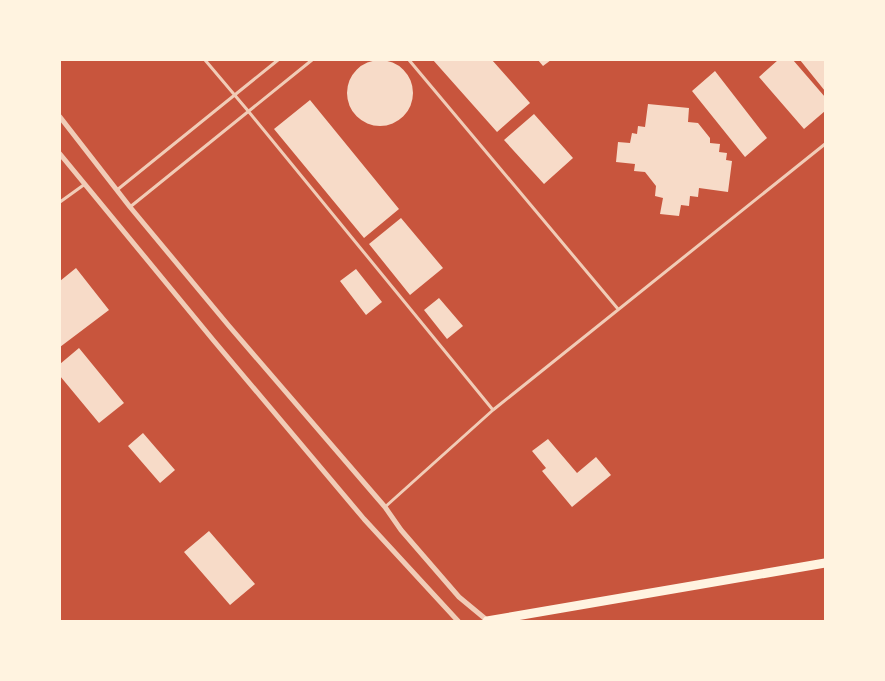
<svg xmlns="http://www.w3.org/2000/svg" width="885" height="681" font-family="'DM Sans',sans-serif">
<rect width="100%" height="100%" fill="#c8553d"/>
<path fill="#f7dbc8" d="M347 93a33 33 0 1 1 66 0a33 33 0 1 1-66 0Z
M433,60H492L530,103L497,132Z
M538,60H551L543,66Z
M778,60H793L825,97V111L804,129L759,77Z
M800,60H825V91Z
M715,71L767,138L745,157L692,91Z
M310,100L399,209L364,238L274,129Z
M648,104L689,108L688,122L698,123L710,138V143L720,144L719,152L727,153L726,160L732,161L728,192L699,188L698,197L690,196L689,206L681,205L679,216L660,214L663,198L655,196L656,186L645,172L634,171L635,164L616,162L618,142L630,143L632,133L637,134L638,126L645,127Z
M534,114L573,158L544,184L504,140Z
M401,218L443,268L410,295L369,244Z
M76,268L109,310L60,347V281Z
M356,269L382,302L366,315L340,281Z
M439,298L463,326L447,339L424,310Z
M79,348L124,403L99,423L60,376V364Z
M143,433L175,470L160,483L128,446Z
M548,439L577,473L596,457L611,475L572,507L542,471L546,468L532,451Z
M209,531L255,584L230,605L184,552Z"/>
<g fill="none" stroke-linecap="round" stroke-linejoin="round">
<path stroke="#f1ccb7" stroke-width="3" d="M205,60L249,112L493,410
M409,60L618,309
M117,190L278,60
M60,202L85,184
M130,207L312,60
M385,507L493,410L825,144"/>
<path stroke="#f1ccb7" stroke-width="5" d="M60,117L130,207L229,326L385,507L401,530L459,597L488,621
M60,154L214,341L364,519L458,621"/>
<path stroke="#fff3e0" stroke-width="9" d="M487,621L825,563"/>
</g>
<rect width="885" height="681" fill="none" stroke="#fff3e0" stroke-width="122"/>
</svg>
